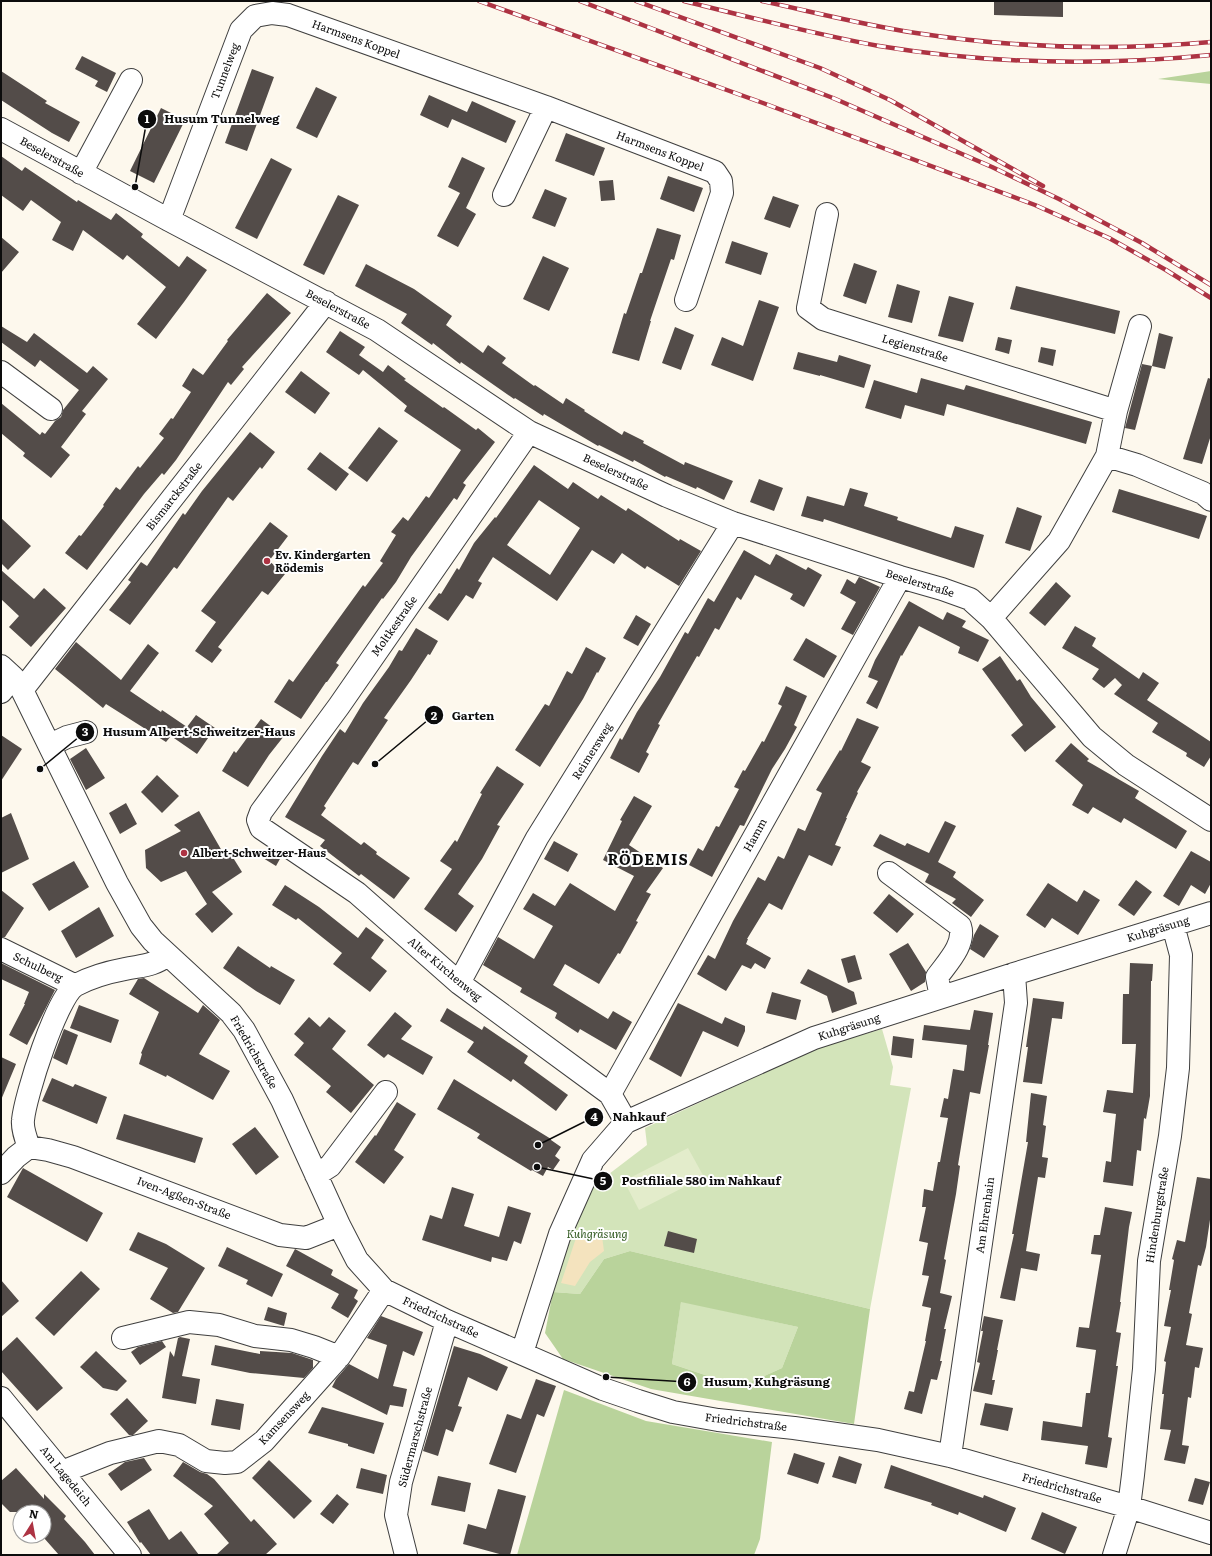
<svg xmlns="http://www.w3.org/2000/svg" width="1212" height="1556" font-family="Literata,serif">
<rect width="100%" height="100%" fill="#fdf8ed"/>
<path fill="#d3e4ba" d="M882,1029L893,1067L890,1085L911,1088L870,1309L630,1251L604,1259L580,1294L553,1292L576,1217L588,1190L647,1145L645,1128L817,1048Z
M681,1301L798,1327L782,1368L746,1384L708,1376L672,1364Z"/>
<path fill="#b9d39b" fill-rule="evenodd" d="M1211,71V84L1158,79Z
M630,1251L870,1309L854,1424L651,1389L563,1359L545,1333L553,1292L580,1294L604,1259ZM681,1302L798,1327L782,1368L746,1384L708,1376L672,1364Z
M564,1390L646,1421L772,1442L760,1539L754,1555H517Z"/>
<path fill="#f4e3be" d="M586,1231L602,1236L604,1251L590,1262L575,1286L561,1283L578,1232Z"/>
<path fill="#e3eccb" d="M688,1148L704,1177L639,1210L624,1181Z"/>
<path fill="#534c49" fill-rule="evenodd" d="M994,1H1063V17L994,15Z
M82,56L116,73L107,92L95,86L98,81L75,69Z
M252,69L274,77L247,151L225,143Z
M1,71L47,101L45,103L80,122L69,142L52,133L1,100Z
M316,87L337,97L317,138L296,128Z
M429,95L467,112L472,101L516,121L506,143L452,119L448,128L420,115Z
M161,108L185,120L154,183L130,171Z
M566,133L605,148L594,176L555,161Z
M1,156L22,171L25,167L77,202L78,200L111,220L116,213L143,234L141,237L179,267L187,256L207,270L184,302L156,339L137,324L166,287L127,255L123,260L83,230L73,251L52,240L61,222L31,200L23,211L1,195Z
M462,157L485,168L466,208L476,214L458,247L437,236L460,193L448,187Z
M271,158L292,169L257,239L235,228Z
M668,176L703,188L694,212L660,199Z
M613,180L615,200L601,201L599,181Z
M545,189L567,198L555,227L532,218Z
M338,195L359,205L324,275L303,265Z
M773,196L799,205L790,228L764,219Z
M657,228L681,235L674,260L671,259L650,321H651L639,361L612,353L624,313L626,314L640,273H642Z
M1,237L19,252L1,273Z
M732,241L768,253L761,275L725,263Z
M543,256L569,268L549,311L523,299Z
M854,263L877,271L866,304L843,296Z
M366,264L414,289L452,316L446,325L483,353L488,345L506,358L502,363L534,386L535,385L563,404L566,398L585,410L584,411L622,435L624,431L644,441L643,443L684,465L685,462L733,481L724,500L697,487L696,489L666,476L665,477L634,460L633,462L599,445L598,446L544,414L543,416L515,398L514,399L461,362L460,364L433,343L432,345L401,323L407,314L355,286Z
M897,284L920,291L912,323L888,317Z
M1016,286L1120,311L1115,334L1010,309Z
M267,293L291,313L242,367L244,369L231,385L228,382L176,460L164,475L162,473L144,494L87,570L65,553L79,535L81,536L104,506L103,505L116,487L120,490L138,466L140,468L164,438L159,434L171,418L173,419L191,392L182,386L193,368L203,375L228,341L227,340Z
M949,296L974,303L963,342L938,336Z
M759,300L779,307L753,381L711,365L722,337L743,346Z
M1,326L27,342L34,333L87,373L93,366L108,379L82,411L86,414L61,447L70,455L51,478L23,456L25,453L1,433V403L40,435L42,432L45,434L55,421L61,417L63,410L79,390L40,360L35,367L1,342Z
M675,327L694,335L681,370L662,363Z
M340,331L365,347L359,355L383,372L388,365L406,379L404,380L443,408L444,407L476,430L478,428L495,442L463,483L466,485L457,500L454,498L411,557L396,582L383,599L382,598L336,663L339,665L327,682H326L301,719L274,702L289,679L293,682L363,585L365,587L383,563L380,561L396,535L391,532L403,517L408,521L426,496L429,498L461,450L404,411L407,406L363,370L359,375L326,352Z
M1159,333L1173,337L1165,369L1152,366Z
M998,337L1012,340L1009,354L995,350Z
M1041,347L1056,350L1053,366L1038,362Z
M798,352L837,362L839,355L871,365L864,388L820,375V376L793,369Z
M1142,364L1152,366L1135,430L1125,428Z
M301,371L330,393L315,414L285,392Z
M921,378L964,390L966,385L1092,422L1086,444L947,404L944,416L905,405L901,419L865,408L874,380L917,393Z
M1208,378L1211,379V435L1202,464L1183,459Z
M379,427L398,441L367,482L348,468Z
M250,432L275,452L262,469L260,467L233,501L228,497L177,569L174,567L130,625L109,610L131,582L128,580L141,562L147,566L183,513L185,515L202,491Z
M320,452L349,474L336,491L307,469Z
M534,465L568,489L573,482L598,499L601,495L626,511L628,508L679,541L680,539L701,551L679,586L647,566L645,569L622,553L614,564L592,550L557,601L493,557L478,581L482,583L473,599L466,595L448,621L428,608L439,593L441,594L457,568L459,570L474,543L495,517L496,518ZM539,500L580,528L550,575L507,545Z
M759,479L783,488L774,511L750,502Z
M850,488L868,493L864,506L898,517L897,520L951,538L955,526L984,535L974,568L824,519L823,522L801,516L807,496L844,506Z
M1119,489L1207,516L1199,539L1112,512Z
M1017,507L1042,516L1030,551L1005,543Z
M1,518L31,546L8,570L1,563Z
M270,522L288,536L269,561L285,574L268,595L262,591L259,595L218,647L222,650L212,663L195,651L216,622L201,611Z
M744,550L770,565L776,554L806,570L808,567L822,575L804,607L790,599L793,594L755,575L741,600L737,597L719,630L715,628L699,657L697,656L658,724L660,725L646,752L649,754L639,773L610,758L620,738L622,740L637,712L660,677L685,632L688,634L708,598L714,602Z
M1,570L34,599L44,588L66,608L31,647L9,627L19,616L1,599Z
M859,577L880,587L853,635L841,629L856,602L840,593L847,579L855,584Z
M1056,582L1071,596L1045,626L1029,613Z
M909,601L943,620L947,612L966,621L962,627L989,640L978,662L958,653L960,647L919,626L902,656L901,655L877,709L866,703L878,681L868,677L875,660Z
M636,615L651,624L638,646L623,638Z
M1075,626L1096,638L1092,646L1139,679L1143,672L1159,683L1147,700L1211,742V756L1204,767L1186,756L1187,753L1152,732L1158,723L1114,694L1122,685L1115,678L1104,688L1092,679L1099,669L1062,648Z
M416,628L438,641L430,655L428,654L411,680L384,718L388,720L358,765L353,762L324,806L326,808L321,815L361,845L364,842L377,852L376,854L410,878L394,899L361,874L359,876L320,846L325,840L285,817L322,756L340,729L345,733L363,703L389,667L399,650L402,651Z
M806,638L837,656L824,678L793,660Z
M76,642L121,680L148,644L159,653L130,691L161,712L162,710L187,727L196,715L215,728L197,754L171,736L166,742L106,704L103,708L55,669Z
M586,647L606,658L598,673L597,672L583,699L540,767L515,750L545,704L549,706L567,671L572,674Z
M1000,656L1017,681L1020,679L1031,697L1056,727L1025,752L1011,735L1023,725L982,669Z
M786,686L807,696L794,725L797,727L785,749L772,769L744,826L740,825L712,877L689,865L698,848L703,851L716,826L719,827L739,789L734,787L743,770L745,771L762,741L764,742L782,706L778,704Z
M857,718L879,727L861,762L871,767L857,792L858,793L846,818H847L835,845L841,847L832,866L809,855L782,910L769,903L747,939H748L746,944L771,958L765,969L755,963L751,969L742,965L726,991L697,974L708,955L715,959L733,921L758,877L765,881L778,856L784,859L798,828L805,831L822,793L816,790L840,750L841,751Z
M261,719L284,736L269,755L248,787L222,771L234,751L236,753Z
M1,735L22,749L1,781Z
M1071,743L1089,759L1087,761L1139,791L1135,798L1187,831L1176,849L1124,818L1121,823L1093,807L1088,814L1072,805L1083,785L1055,761Z
M86,748L105,778L86,790L70,759Z
M497,766L524,784L497,825L500,826L482,859L458,894L474,906L456,932L424,909L452,869L440,861L455,840L457,842L482,794L480,793Z
M157,775L179,796L162,813L141,792Z
M634,796L652,806L629,845L663,868L646,892L651,894L636,921L638,922L620,954L618,953L599,984L565,964L553,985L608,1019L613,1011L632,1022L616,1050L580,1029L578,1033L555,1018L557,1013L520,992L522,988L483,965L498,937L534,959L553,926L523,909L533,893L555,906L570,883L615,911L634,876L603,860L622,821L620,820Z
M126,803L137,824L120,834L109,813Z
M199,811L226,858L232,856L242,872L212,892L233,914L212,933L195,914L207,904L186,871L161,882L146,868L145,850L181,831L174,825Z
M11,813L29,859L1,873V818Z
M945,821L956,826L938,862L956,872L953,877L984,900L971,917L952,903L956,899L925,882L929,874L873,846L880,834L905,846L907,843L929,853Z
M554,841L578,854L568,872L544,859Z
M269,849L281,857L276,866L263,858Z
M1191,851L1211,862V883L1205,894L1191,885L1179,906L1163,896Z
M74,861L89,887L49,911L32,884Z
M1136,880L1152,892L1134,916L1118,905Z
M1048,883L1077,902L1084,890L1100,900L1078,935L1052,918L1045,928L1026,915Z
M285,885L319,907L358,938L366,927L384,940L371,958L387,971L370,992L333,964L342,953L298,918L296,920L272,905Z
M1,890L24,908L5,937H1Z
M889,894L914,914L897,933L873,913Z
M99,907L114,936L76,958L61,931Z
M980,924L999,936L984,958L970,949L974,935Z
M908,943L926,972L925,982L911,991L889,954Z
M238,946L270,968L271,966L295,980L280,1005L256,991L223,968Z
M855,955L862,979L848,983L841,959Z
M1,963L55,990L27,1045L9,1035L25,1004H24L29,992L1,979Z
M1130,963L1153,964L1152,981H1151L1150,1096L1146,1119L1144,1118L1141,1151L1137,1150L1133,1186L1103,1182L1106,1161L1111,1162L1116,1114L1103,1112L1107,1090L1133,1093L1136,1044H1122L1123,994H1129Z
M808,969L854,992L857,1004L832,1013L827,996L800,983Z
M144,978L198,1013L203,1005L220,1020L199,1054L230,1071L213,1100L167,1075L166,1077L139,1064L142,1054L141,1053L159,1012L129,994L138,979Z
M772,992L801,1000L796,1020L766,1013Z
M1033,998L1064,1002L1062,1019L1052,1018L1042,1084L1023,1082L1028,1047H1026Z
M678,1003L722,1024L725,1017L745,1026V1031L738,1047L703,1031L681,1077L649,1059Z
M79,1005L119,1020L111,1043L70,1028Z
M447,1008L482,1030L484,1026L528,1056L524,1063L568,1095L556,1111L513,1079L511,1082L467,1052L474,1042L440,1021Z
M974,1010L993,1013L988,1045H989L980,1094L970,1092L958,1165L960,1166L956,1194L944,1259L946,1260L940,1293L952,1296L944,1329H946L940,1361H942L937,1380L931,1379L922,1414L904,1409L909,1391L914,1392L926,1341H925L931,1308L922,1306L929,1276L922,1275L928,1243L919,1241L926,1207H922L924,1189L933,1191L938,1162H940L948,1118L940,1117L944,1098L948,1099L953,1069L964,1071L967,1045L922,1040L924,1025L970,1030Z
M395,1012L412,1026L401,1039L433,1057L423,1075L388,1054L384,1058L367,1045Z
M309,1017L320,1027L329,1017L346,1031L332,1049L374,1085L351,1113L326,1092L331,1086L294,1055L304,1043L294,1034Z
M64,1029L78,1035L67,1065L53,1058Z
M893,1036L914,1039L912,1058L891,1055Z
M1,1057L16,1064L1,1100Z
M52,1078L73,1087L75,1084L107,1097L97,1124L42,1101Z
M454,1079L551,1139V1140L561,1147L555,1156L560,1160L553,1170L548,1167L543,1176L532,1170L531,1171L477,1138L480,1134L437,1109Z
M1031,1093L1047,1096L1043,1125L1046,1126L1042,1157L1048,1158L1045,1178L1038,1177L1026,1251L1040,1254L1037,1271L1021,1268L1015,1301L1000,1298L1014,1234H1012L1028,1142H1026Z
M397,1102L416,1114L394,1150L404,1157L384,1184L355,1162L375,1135L376,1136Z
M124,1114L203,1138L195,1163L116,1139Z
M255,1127L279,1157L256,1175L232,1144Z
M23,1168L103,1213L87,1242L7,1197Z
M1197,1177L1211,1179V1213L1206,1247L1201,1266L1198,1265L1189,1313L1192,1314L1186,1345L1203,1348L1199,1368L1195,1367L1191,1398L1188,1397L1182,1445L1189,1446L1185,1464L1164,1460L1171,1430L1160,1429L1164,1394H1162L1166,1362L1164,1361L1171,1327L1164,1326L1171,1290H1169L1174,1260L1172,1259L1177,1240L1185,1242Z
M452,1187L474,1194L464,1226L499,1237L508,1206L531,1213L521,1244L514,1241L507,1261L492,1257L491,1262L422,1240L430,1215L442,1219Z
M1105,1207L1132,1212L1129,1227L1120,1302H1121L1116,1332L1121,1333L1116,1366H1118L1108,1437L1112,1438L1107,1468L1085,1464L1088,1446L1041,1440L1043,1421L1082,1427L1086,1393H1090L1096,1350L1076,1347L1079,1327L1089,1328L1101,1255L1091,1254L1094,1235H1100Z
M668,1231L697,1239L694,1253L664,1246Z
M138,1232L166,1244L205,1268L178,1312L173,1313L150,1299L168,1268L129,1250Z
M227,1247L283,1274L272,1297L246,1284L248,1280L218,1266Z
M295,1249L333,1270L331,1275L358,1290L354,1298L358,1301L348,1318L331,1308L339,1294L286,1266Z
M81,1271L100,1289L54,1336L35,1318Z
M1,1280L19,1301L1,1317Z
M268,1307L287,1313L284,1326L264,1320Z
M381,1316L423,1332L414,1356L403,1351L393,1386L407,1389L403,1407L390,1405L387,1415L332,1387L336,1379L349,1364L378,1379L387,1345L367,1338Z
M984,1316L1003,1320L997,1350H998L992,1380H995L992,1395L973,1391L980,1363L977,1362L983,1331H981Z
M17,1337L63,1388L37,1411L1,1371V1352Z
M180,1337L190,1339L182,1376L200,1379L196,1404L162,1398L170,1351L174,1357L178,1338Z
M162,1341L166,1347L140,1365L131,1352L138,1347Z
M215,1345L260,1354V1351L292,1353L313,1360V1368L304,1378L250,1373L211,1365Z
M454,1346L480,1354L508,1367L497,1391L468,1377L458,1406L462,1407L453,1432L446,1429L438,1456L423,1451Z
M96,1351L127,1381L117,1391L103,1388L80,1367Z
M536,1379L556,1386L544,1417L537,1414L516,1473L489,1464L507,1414L521,1419Z
M127,1398L148,1421L133,1435H129L110,1414Z
M216,1399L244,1404L240,1430L211,1425Z
M985,1403L1013,1408L1008,1431L980,1425Z
M322,1407L384,1423L374,1454L348,1446V1444L308,1433Z
M794,1453L825,1463L818,1484L787,1474Z
M839,1456L862,1464L856,1484L832,1477Z
M144,1458L152,1470L121,1491L108,1474L125,1462Z
M269,1460L312,1501L294,1519L252,1478Z
M183,1462L200,1472L207,1474L214,1479L251,1522L254,1519L277,1544L265,1555H216L229,1543L204,1514L213,1506L173,1476Z
M891,1465L983,1498L984,1495L1016,1508L1006,1532L959,1512L958,1515L931,1505L932,1503L884,1488Z
M16,1468L44,1499V1494L66,1516L64,1519L85,1542L95,1555H59L44,1538V1512H10L1,1503V1481Z
M361,1468L387,1475L383,1494L356,1488Z
M438,1476L471,1483L465,1512L431,1505Z
M1195,1478L1210,1482L1203,1505L1188,1501Z
M498,1489L526,1496L510,1555H503L463,1544L468,1524L486,1529Z
M337,1494L349,1504L333,1524L320,1514Z
M149,1509L169,1540L181,1531L199,1555H151L141,1542L140,1543L127,1522Z
M1042,1512L1077,1527L1065,1554L1031,1539Z"/>
<g fill="none" stroke-linecap="round" stroke-linejoin="round">
<g stroke="#3f3f3f" stroke-width="24">
<path id="minor" d="M1,129L169,220L377,330L529,432L667,496L733,523L900,577L942,589L970,599L991,618L1092,737L1126,765L1211,820
M81,173L131,80
M504,195L546,107
M827,214L808,308L823,319L1116,411
M169,220L241,30L255,16L272,13L288,15L546,107L715,172L721,181L722,193L686,300
M1,372L51,409
M529,432L339,706L261,812L258,820L261,828L357,893L459,983L610,1094L626,1122
M1107,456L1137,465L1203,493L1211,500
M991,618L1059,541L1107,456L1116,411L1140,326
M1,666L13,677L22,690L117,883L141,926L153,941L231,1013L244,1030L282,1100L339,1225L357,1260L384,1290L447,1321L603,1389L638,1401L673,1412L718,1420L794,1428L878,1440L950,1456L1129,1507L1211,1533
M22,690L326,302
M1,692L13,677
M50,745L67,737L86,732
M889,873L960,926C966,944 947,963 937,977L941,997
M1,949L74,985
M459,983L537,838L733,523
M610,1094L900,577
M29,1147L48,1150L73,1157L280,1235L306,1238L339,1225
M1,1173L16,1157L29,1147C26,1139 22,1129 23,1120C25,1097 57,995 76,985C91,977 109,972 125,969C145,965 152,966 168,955
M316,1175L330,1166L386,1092
M123,1338L189,1322L219,1325L255,1336L291,1340L314,1347L339,1357
M522,1353L560,1234L593,1160L626,1122L814,1038L1014,974L1211,913
M1,1398L130,1555
M950,1456L1016,1003L1014,974
M62,1472L110,1453L159,1441L179,1445L206,1461L225,1463L237,1462L264,1441L339,1357L384,1290
M406,1555L396,1515L401,1482L447,1321
M1114,1555L1129,1507L1133,1475L1144,1369L1149,1261L1170,1136L1178,1068L1181,955L1173,925"/>
</g>
<use href="#minor" stroke="#fff" stroke-width="22"/>
<g stroke="#ad3343" stroke-width="4.5">
<path id="rail" d="M479,1L763,103L1035,205L1109,238L1166,270L1211,298
M580,1L833,98L992,167L1059,199L1142,243L1211,285
M636,1L820,68L890,100L1043,186
M684,1C749,17 813,34 879,46C989,64 1100,66 1211,55
M762,1C813,12 864,25 916,33C1014,48 1112,51 1211,42"/>
</g>
<use href="#rail" stroke="#fff" stroke-width="3" stroke-dasharray="9" stroke-linecap="butt"/>
</g>
<g fill="#ad3343" stroke="#fff" stroke-width="1.5">
<circle cx="267" cy="561" r="4"/>
<circle cx="184" cy="853" r="4"/>
</g>
<g text-anchor="middle" stroke-width="4" stroke-linejoin="round" paint-order="stroke">
<g font-size="11" fill="#0c0c0c" stroke="#fff">
<text transform="translate(356 39) rotate(20)" y="4">Harmsens Koppel</text>
<text transform="translate(225 71) rotate(-69)" y="4">Tunnelweg</text>
<text transform="translate(660 151) rotate(21)" y="4">Harmsens Koppel</text>
<text transform="translate(52 157) rotate(29)" y="4">Beselerstraße</text>
<text transform="translate(338 309) rotate(28)" y="4">Beselerstraße</text>
<text transform="translate(915 348) rotate(17)" y="4">Legienstraße</text>
<text transform="translate(616 472) rotate(25)" y="4">Beselerstraße</text>
<text transform="translate(174 496) rotate(-52)" y="4">Bismarckstraße</text>
<text transform="translate(920 583) rotate(17)" y="4">Beselerstraße</text>
<text transform="translate(394 626) rotate(-55)" y="4">Moltkestraße</text>
<text transform="translate(592 751) rotate(-58)" y="4">Reimersweg</text>
<text transform="translate(755 835) rotate(-61)" y="4">Hamm</text>
<text transform="translate(1158 929) rotate(-17)" y="4">Kuhgräsung</text>
<text transform="translate(38 967) rotate(26)" y="4">Schulberg</text>
<text transform="translate(445 969) rotate(40)" y="4">Alter Kirchenweg</text>
<text transform="translate(849 1027) rotate(-18)" y="4">Kuhgräsung</text>
<text transform="translate(254 1052) rotate(60)" y="4">Friedrichstraße</text>
<text transform="translate(184 1198) rotate(21)" y="4">Iven-Agßen-Straße</text>
<text transform="translate(985 1215) rotate(-82)" y="4">Am Ehrenhain</text>
<text transform="translate(1157 1215) rotate(-81)" y="4">Hindenburgstraße</text>
<text transform="translate(441 1317) rotate(25)" y="4">Friedrichstraße</text>
<text transform="translate(284 1418) rotate(-47)" y="4">Kamsensweg</text>
<text transform="translate(746 1422) rotate(7)" y="4">Friedrichstraße</text>
<text transform="translate(415 1437) rotate(-75)" y="4">Südermarschstraße</text>
<text transform="translate(66 1476) rotate(51)" y="4">Am Lagedeich</text>
<text transform="translate(1062 1488) rotate(16)" y="4">Friedrichstraße</text>
</g>
<g font-size="11" font-weight="bold" fill="#0c0c0c" stroke="#fff" text-anchor="start">
<text x="275" y="559">Ev. Kindergarten<tspan x="275" dy="13">Rödemis</tspan></text>
<text x="192" y="857">Albert-Schweitzer-Haus</text>
</g>
<g font-size="11" font-style="italic" fill="#345c23" stroke="#fff">
<text x="597" y="1238">Kuhgräsung</text>
</g>
<g font-size="15" font-weight="bold" letter-spacing="1" fill="#0c0c0c" stroke="#fff">
<text x="648" y="865">RÖDEMIS</text>
</g>
</g>
<path fill="none" stroke="#0c0c0c" stroke-width="1.5" d="M135 187L147 119M375 764L434 715M40 769L85 732M538 1145L594 1117M537 1167L603 1181M606 1377L687 1382"/>
<g fill="#0c0c0c" stroke="#fff" stroke-width="1.5">
<circle cx="135" cy="187" r="4"/>
<circle cx="375" cy="764" r="4"/>
<circle cx="40" cy="769" r="4"/>
<circle cx="538" cy="1145" r="4"/>
<circle cx="537" cy="1167" r="4"/>
<circle cx="606" cy="1377" r="4"/>
<circle cx="147" cy="119" r="10"/>
<circle cx="434" cy="715" r="10"/>
<circle cx="85" cy="732" r="10"/>
<circle cx="594" cy="1117" r="10"/>
<circle cx="603" cy="1181" r="10"/>
<circle cx="687" cy="1382" r="10"/>
</g>
<g font-size="12" text-anchor="middle" font-weight="bold" fill="#fff">
<text x="147" y="123">1</text>
<text x="434" y="720">2</text>
<text x="85" y="736">3</text>
<text x="594" y="1121">4</text>
<text x="603" y="1185">5</text>
<text x="687" y="1386">6</text>
</g>
<g font-size="12" text-anchor="middle" font-weight="bold" fill="#0c0c0c" stroke="#fff" stroke-width="4" stroke-linejoin="round" paint-order="stroke">
<text x="222" y="123">Husum Tunnelweg</text>
<text x="473" y="720">Garten</text>
<text x="199" y="736">Husum Albert-Schweitzer-Haus</text>
<text x="639" y="1121">Nahkauf</text>
<text x="701" y="1185">Postfiliale 580 im Nahkauf</text>
<text x="767" y="1386">Husum, Kuhgräsung</text>
</g>
<rect width="1212" height="1556" fill="none" stroke="#0c0c0c" stroke-width="4"/>
<g transform="translate(32 1524) rotate(11)"><circle r="19" fill="#ffffff" stroke="#9e9e9e"/>
<path d="M0-3L7 15L0 10L-7 15Z" fill="#ad3343"/>
<text y="-6" font-size="11" font-weight="bold" text-anchor="middle" fill="#0c0c0c">N</text>
</g>
</svg>
